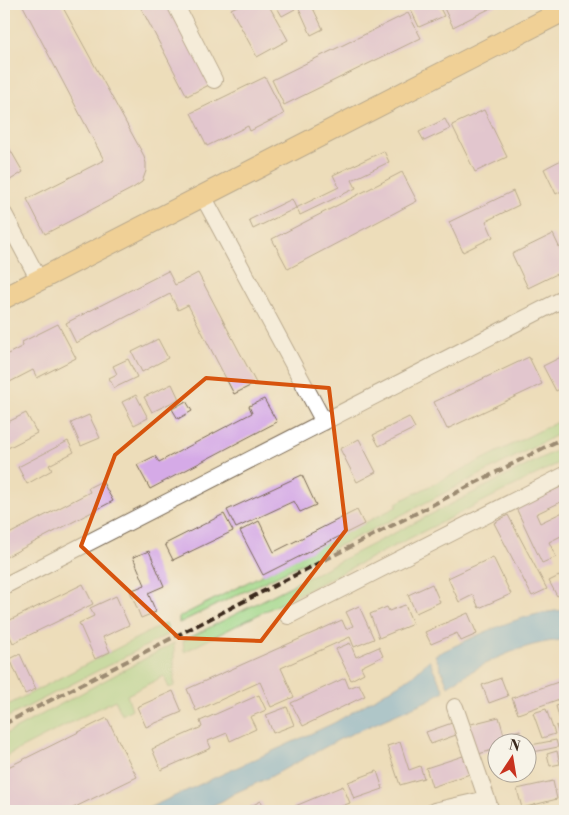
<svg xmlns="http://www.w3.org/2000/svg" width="569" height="815" font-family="'Libre Bodoni',serif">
<rect width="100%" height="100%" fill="#f7f3e8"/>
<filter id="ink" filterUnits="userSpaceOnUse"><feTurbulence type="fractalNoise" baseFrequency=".02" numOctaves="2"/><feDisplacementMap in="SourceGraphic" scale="10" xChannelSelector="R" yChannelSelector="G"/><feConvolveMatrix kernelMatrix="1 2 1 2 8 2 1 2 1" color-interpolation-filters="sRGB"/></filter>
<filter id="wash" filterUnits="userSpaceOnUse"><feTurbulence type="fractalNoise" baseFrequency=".0096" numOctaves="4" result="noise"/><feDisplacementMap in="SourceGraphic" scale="20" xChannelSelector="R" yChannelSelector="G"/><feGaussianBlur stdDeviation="1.12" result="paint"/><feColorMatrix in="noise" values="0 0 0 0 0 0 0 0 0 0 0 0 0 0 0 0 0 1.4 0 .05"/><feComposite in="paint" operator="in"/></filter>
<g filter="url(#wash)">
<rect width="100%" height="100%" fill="#edddba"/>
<path fill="#a0d788" stroke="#6e8053" d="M565,418V431L380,526L179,623V617L398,506L396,503Z
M565,446V460L184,652L183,641Z
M166,623L169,634L4,719V707Z
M174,643V686L169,688L164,676L127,695L132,709L122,715L115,700L4,757V735Z"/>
<path fill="#65aada" stroke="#506a7c" d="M565,610V640C523,642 483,663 448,686L435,655C477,636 519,613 565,610Z
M429,660L444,691L429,700L340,739L270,777L235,793L222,801L201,811H142L334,723L411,677Z"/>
<g id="blocks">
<path fill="#d5aae7" d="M22,4H61L143,154L146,163V171L142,182L133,188L45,234L27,199L104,160Z
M139,4H169L211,84L187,96Z
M241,4H268L288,40L257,57L231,9Z
M275,4H293L295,9L282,16Z
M302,4H311L323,29L311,35L298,6Z
M408,4H438L444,16L419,27Z
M442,4H499L453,27Z
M408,13L421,38L284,105L272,80Z
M265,77L284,114L250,131L248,126L207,146L191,113Z
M484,110L507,157L475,172L452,125Z
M445,119L450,129L424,141L419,132Z
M4,139L23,172L4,184Z
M384,151L389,162L352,180L356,188L300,215L296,208L253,229L249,220L292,199L296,208L339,187L333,175Z
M565,158V189L556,194L544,169Z
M402,172L417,201L288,269L272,239Z
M513,191L519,205L486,221L493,237L463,252L449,222Z
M553,234L565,259V270L528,288L512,254Z
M168,271L175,285L198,273L256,383L234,394L188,305L178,310L170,294L76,343L66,323Z
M58,324L76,358L37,378L33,370L4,385V356L23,346L22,342Z
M158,339L168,358L142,372L132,352Z
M565,355V399L560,389L556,391L543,366Z
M529,357L542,384L447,429L434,402Z
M128,359L137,377L114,388L109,378L117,374L113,366Z
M172,384L179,399L152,412L144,397Z
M136,395L148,418L134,425L122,402Z
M264,399L277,422L150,489L137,465L155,456L159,462L252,413L249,406Z
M186,401L192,411L178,419L172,409Z
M26,413L37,433L4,450V424Z
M89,415L100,438L81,446L71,423Z
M409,417L415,428L379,446L373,435Z
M359,439L376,472L357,482L340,449Z
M68,441L74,452L49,465L52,470L27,484L18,467Z
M302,475L316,505L300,512L294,501L236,528L227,510Z
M102,481L113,501L4,558V532L7,530L9,534L90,492L88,488Z
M565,485V500L536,514L540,523L565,511V534L549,542L556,557L542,563L516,508Z
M357,510L364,524L263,575L240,531L259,521L274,552Z
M224,514L233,531L173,560L165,544Z
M508,515L547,589L532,596L494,523Z
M149,551L164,586L148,593L156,612L141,618L130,591L145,585L133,557Z
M493,557L511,594L479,608L473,595L459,602L448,578Z
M559,576L565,586V592L557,596L549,581Z
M83,584L93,604L13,643L4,623Z
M432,584L440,602L416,613L408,595Z
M116,596L129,625L103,637L110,652L95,659L79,623L94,616L90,608Z
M405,605L413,624L379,638L370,614L387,607L389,611Z
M359,606L374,639L354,647L350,637L281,668L294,697L271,707L260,682L196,711L187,689L342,620L346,629L353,626L346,612Z
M468,613L477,634L461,641L457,633L431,644L425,632Z
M350,643L356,657L379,647L383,656L361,667L364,673L351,680L336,649Z
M20,654L36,689L25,694L10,659Z
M345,678L349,688L359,684L365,696L303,726L291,703Z
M501,678L508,696L489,703L482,685Z
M561,681L565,697L518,714L512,698Z
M173,691L182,712L146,727L137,707Z
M259,695L266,710L250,717L256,729L230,741L227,733L208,741L211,748L161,770L152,749L202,727L200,721Z
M565,703V718L560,720L556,706Z
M287,707L294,725L273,733L266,715Z
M546,709L555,734L542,738L533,713Z
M499,717L504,735L520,730L523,742H496V749L475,755L467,725Z
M107,718L137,777L67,811H4V769Z
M452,723L456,735L431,744L426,732Z
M565,723V740L561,742L556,726Z
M556,740L558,747L528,753L526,746Z
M400,742L409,770L420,766L424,778L400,785L387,746Z
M557,751L560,764L550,766L547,754Z
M463,756L470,774L432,787L426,768Z
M377,771L383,789L354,799L348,782Z
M553,781L557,799L522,808L517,789Z
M343,786L350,803L329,811H295L293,807Z
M261,801L266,811H241Z"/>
</g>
</g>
<g filter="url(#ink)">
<use href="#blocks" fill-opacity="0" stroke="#796955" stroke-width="1"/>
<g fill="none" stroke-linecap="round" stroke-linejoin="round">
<g stroke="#796955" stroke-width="18">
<path id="minor" d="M175,4L214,80
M203,196L324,422
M4,214L39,280
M4,586L565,298
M288,616L565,475
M455,707L491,811
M434,811L487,799"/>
</g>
<g stroke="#796955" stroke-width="23">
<path id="major" d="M4,298L565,10"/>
</g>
<use href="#minor" stroke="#fff" stroke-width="16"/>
<use href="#major" stroke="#f4c16b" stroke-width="21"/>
<path stroke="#3b2a1e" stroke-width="4" stroke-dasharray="8 4" stroke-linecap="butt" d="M4,724L565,437"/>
</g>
</g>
<path d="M0 0H569V815H0ZM206,378L329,388L346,530L261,641L179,638L81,546L115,455Z" fill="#edddba" fill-opacity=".55" fill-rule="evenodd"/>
<path fill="none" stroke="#d7540e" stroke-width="4" stroke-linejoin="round" d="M206,378L329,388L346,530L261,641L179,638L81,546L115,455Z"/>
<rect width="569" height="815" fill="none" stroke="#f7f3e8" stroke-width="20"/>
<g transform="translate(512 758) rotate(12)"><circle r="24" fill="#f7f3e8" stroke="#aca397"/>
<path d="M0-4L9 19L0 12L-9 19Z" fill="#c8321e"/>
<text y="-8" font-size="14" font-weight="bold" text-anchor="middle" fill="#3b2a1e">N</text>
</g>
</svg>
